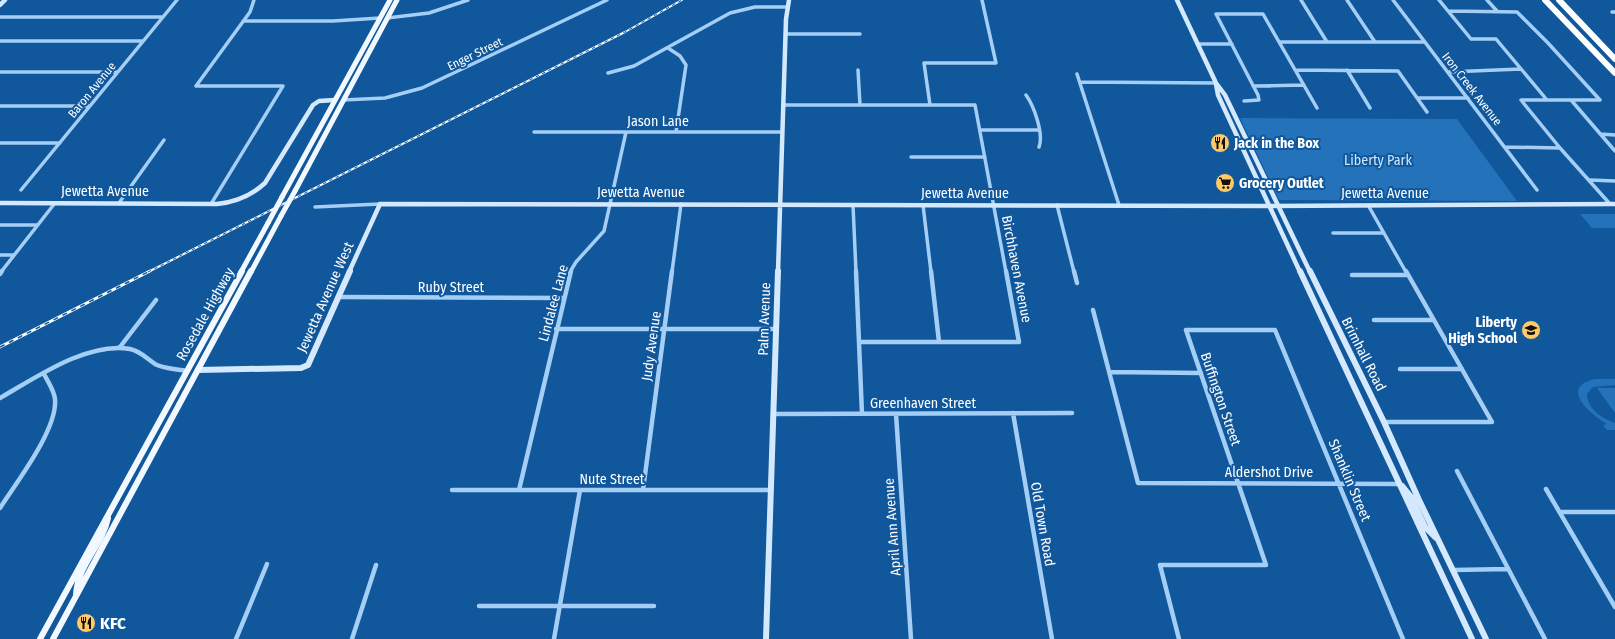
<svg xmlns="http://www.w3.org/2000/svg" width="1615" height="639" font-family="'Fira Sans Condensed',sans-serif">
<rect width="100%" height="100%" fill="#10579c"/>
<path fill="#2372ba" d="M1240,118L1457,119L1517,201L1279,200Z
M1580,214H1615V228H1592Z
M1595,379H1615V385L1593,387L1587,394C1587,409 1603,419 1615,423V430H1607L1603,425L1607,424C1591,415 1558,387 1595,379Z
M1597,388H1615V413Z"/>
<g fill="none" stroke-linecap="round" stroke-linejoin="round">
<path stroke="#a4cef5" stroke-width="3.5" d="M1301,0L1327,42
M1347,0L1375,42
M1393,0L1537,190
M1439,0L1471,39H1496L1547,100
M1487,0L1497,11
M1448,11L1517,12L1548,43L1600,100
M1612,12H1615
M0,17H163
M387,18L429,13L468,0
M243,21H333L380,18
M786,34H860
M0,41H143
M1279,42H1424
M1198,44H1232
M668,48L680,56L686,65L676,132
M858,70L860,105
M1295,70L1398,71L1427,112
M1347,70L1370,108
M0,72H118
M1448,72L1521,69
M608,73L634,66L730,13L755,7H787
M1077,74L1119,205
M1080,82L1216,83
M196,86L250,12L254,0
M196,86H283
M1253,86L1304,85
M1026,95C1034,106 1044,134 1039,147
M1417,98H1468
M343,100L385,98L422,88L607,0
M1521,100L1560,148L1610,204
M1521,100H1600
M1571,100L1615,151
M1244,101L1259,100L1258,95L1216,14H1263L1317,108
M783,105H975L1006,272
M930,105L924,63H996L982,0
M0,106H90
M980,130H1039
M534,132H782
M1600,134L1615,135
M0,143H60
M1505,147L1560,148
M911,157H985
M1590,180L1615,181
M21,190L177,0
M119,203L164,140
M211,204L283,86
M853,205L856,272
M923,205L931,272
M1057,205L1074,272
M1368,205L1406,272
M315,207L380,204
M0,225H38
M1333,233H1384
M0,255H14
M1,272L55,203
M570,272L576,262L604,231L626,132
M672,272L681,204"/>
<path stroke="#a4cef5" stroke-width="4.5" d="M856,271L862,414
M931,271L939,342
M1074,271L1077,283
M0,274L2,271
M1352,275H1408
M338,297L563,298
M1093,310L1138,483L1399,484
M1374,320H1434
M556,329H776
M859,342H1019L1006,271
M120,347L156,300
M1400,369H1462
M1109,372L1201,373
M0,398C35,378 88,341 130,349C141,351 148,360 157,365C166,369 177,369 187,371
M1013,413L1052,639
M773,414L1072,413
M896,414L911,639
M1384,422H1492L1406,271
M1457,471L1545,639
M1546,489L1615,607
M452,490H771
M519,490L571,271
M643,490L672,271
M0,508C16,483 58,429 55,399C54,390 48,382 44,374
M1560,512H1615
M1453,570L1508,569
M479,606H654
M236,639L267,564
M352,639L376,565
M554,639L580,490
M1179,639L1160,565H1266L1186,330H1275L1403,639"/>
<path stroke="#d5e9fe" stroke-width="4.5" d="M1177,0L1216,83L1225,95L1310,272
M0,5L5,0
M1216,84L1218,95L1300,272
M0,203L217,204C236,202 251,196 265,183L313,105L319,101L335,100
M349,272L380,204L1269,206L1615,204
M778,272L786,19L789,0"/>
<path stroke="#d5e9fe" stroke-width="6" d="M1300,271L1472,639
M1310,271L1384,422L1419,500L1486,639
M198,370L301,368L308,365L350,271
M1402,486L1411,497L1425,527L1436,538
M766,639L778,271"/>
<path stroke="#f2f8ff" stroke-width="5" d="M295,191L397,0
M282,197L390,0
M241,272L268,223
M251,272L281,216"/>
<path stroke="#f2f8ff" stroke-width="6" d="M76,595C77,566 102,546 108,518
M40,639L242,271
M53,639L251,271"/>
<path stroke="#fff" stroke-width="6" d="M1545,0L1615,73
M1559,0L1615,59"/>
<g stroke="#fff" stroke-width="2">
<path id="rail-far1" d="M148,272L625,32L682,0"/>
</g>
<g stroke="#fff" stroke-width="3">
<path id="rail" d="M0,347L150,271"/>
</g>
<use href="#rail-far1" stroke="#10579c" stroke-width="1" stroke-dasharray="3.5" stroke-linecap="butt"/>
<use href="#rail" stroke="#10579c" stroke-width="1.5" stroke-dasharray="5" stroke-linecap="butt"/>
<path stroke="#f2f8ff" stroke-width="5" d="M281,216L295,191
M268,223L282,197"/>
</g>
<defs>
<g id="restaurant-disc" transform="scale(1)"><circle r="9.5" fill="#ffc968" stroke="#10579c"/><path d="M-5-6h1v4h1v-4h1v4h1v-4h1v5L-1.5 .5V6h-2V.5L-5-1ZM5-6V6H3V1.5H1.5Q1.5-4 5-6Z" fill="#111"/></g>
<g id="supermarket-disc" transform="scale(1)"><circle r="9.5" fill="#ffc968" stroke="#10579c"/><path d="M-6-5.5h2.5l.6 2H6L4.5 2H-2.5L-4.4-4H-6ZM-1.5 3.2a1.3 1.3 0 1 0 .1 0ZM3 3.2a1.3 1.3 0 1 0 .1 0Z" fill="#111"/></g>
<g id="school-disc" transform="scale(1)"><circle r="9.5" fill="#ffc968" stroke="#10579c"/><path d="M0-5L7-2L0 1L-7-2ZM-4 1L0 2.5L4 1V4Q0 6-4 4Z" fill="#111"/></g>
</defs>
<g fill-rule="evenodd">
<use href="#restaurant-disc" x="1220" y="143"/>
<use href="#supermarket-disc" x="1225" y="183"/>
<use href="#school-disc" x="1531" y="330"/>
<use href="#restaurant-disc" x="86" y="623"/>
</g>
<g text-anchor="middle" stroke-width="4" stroke-linejoin="round" paint-order="stroke">
<g font-size="12" fill="#fff" stroke="#10579c">
<text transform="translate(475 54) rotate(-26)" y="4">Enger Street</text>
<text transform="translate(1472 89) rotate(52)" y="4">Iron Creek Avenue</text>
<text transform="translate(92 90) rotate(-51)" y="4">Baron Avenue</text>
</g>
<g font-size="14" fill="#fff" stroke="#10579c">
<text x="658" y="126">Jason Lane</text>
<text x="105" y="196">Jewetta Avenue</text>
<text x="641" y="197">Jewetta Avenue</text>
<text x="965" y="198">Jewetta Avenue</text>
<text x="1385" y="198">Jewetta Avenue</text>
<text transform="translate(1017 269) rotate(79)" y="5">Birchhaven Avenue</text>
<text x="451" y="292">Ruby Street</text>
<text transform="translate(325 297) rotate(-66)" y="5">Jewetta Avenue West</text>
<text transform="translate(553 303) rotate(-75)" y="5">Lindalee Lane</text>
<text transform="translate(205 314) rotate(-61)" y="5">Rosedale Highway</text>
<text transform="translate(764 319) rotate(-88)" y="5">Palm Avenue</text>
<text transform="translate(651 346) rotate(-82)" y="5">Judy Avenue</text>
<text transform="translate(1364 354) rotate(63)" y="5">Brimhall Road</text>
<text transform="translate(1221 399) rotate(71)" y="5">Buffington Street</text>
<text x="923" y="408">Greenhaven Street</text>
<text x="1269" y="477">Aldershot Drive</text>
<text x="612" y="484">Nute Street</text>
<text transform="translate(1350 480) rotate(67)" y="5">Shanklin Street</text>
<text transform="translate(1043 524) rotate(80)" y="5">Old Town Road</text>
<text transform="translate(892 527) rotate(-94)" y="5">April Ann Avenue</text>
</g>
<g font-size="14" font-weight="bold" fill="#fff" stroke="#10579c" text-anchor="start">
<text x="1234" y="148">Jack in the Box</text>
<text x="1239" y="188">Grocery Outlet</text>
<text x="1517" y="327" text-anchor="end">Liberty<tspan x="1517" dy="16">High School</tspan></text>
</g>
<g font-size="14" fill="#cde7fe" stroke="#10579c">
<text x="1378" y="165">Liberty Park</text>
</g>
<g font-size="17" font-weight="bold" fill="#fff" stroke="#10579c" text-anchor="start">
<text x="100" y="629">KFC</text>
</g>
</g>
</svg>
